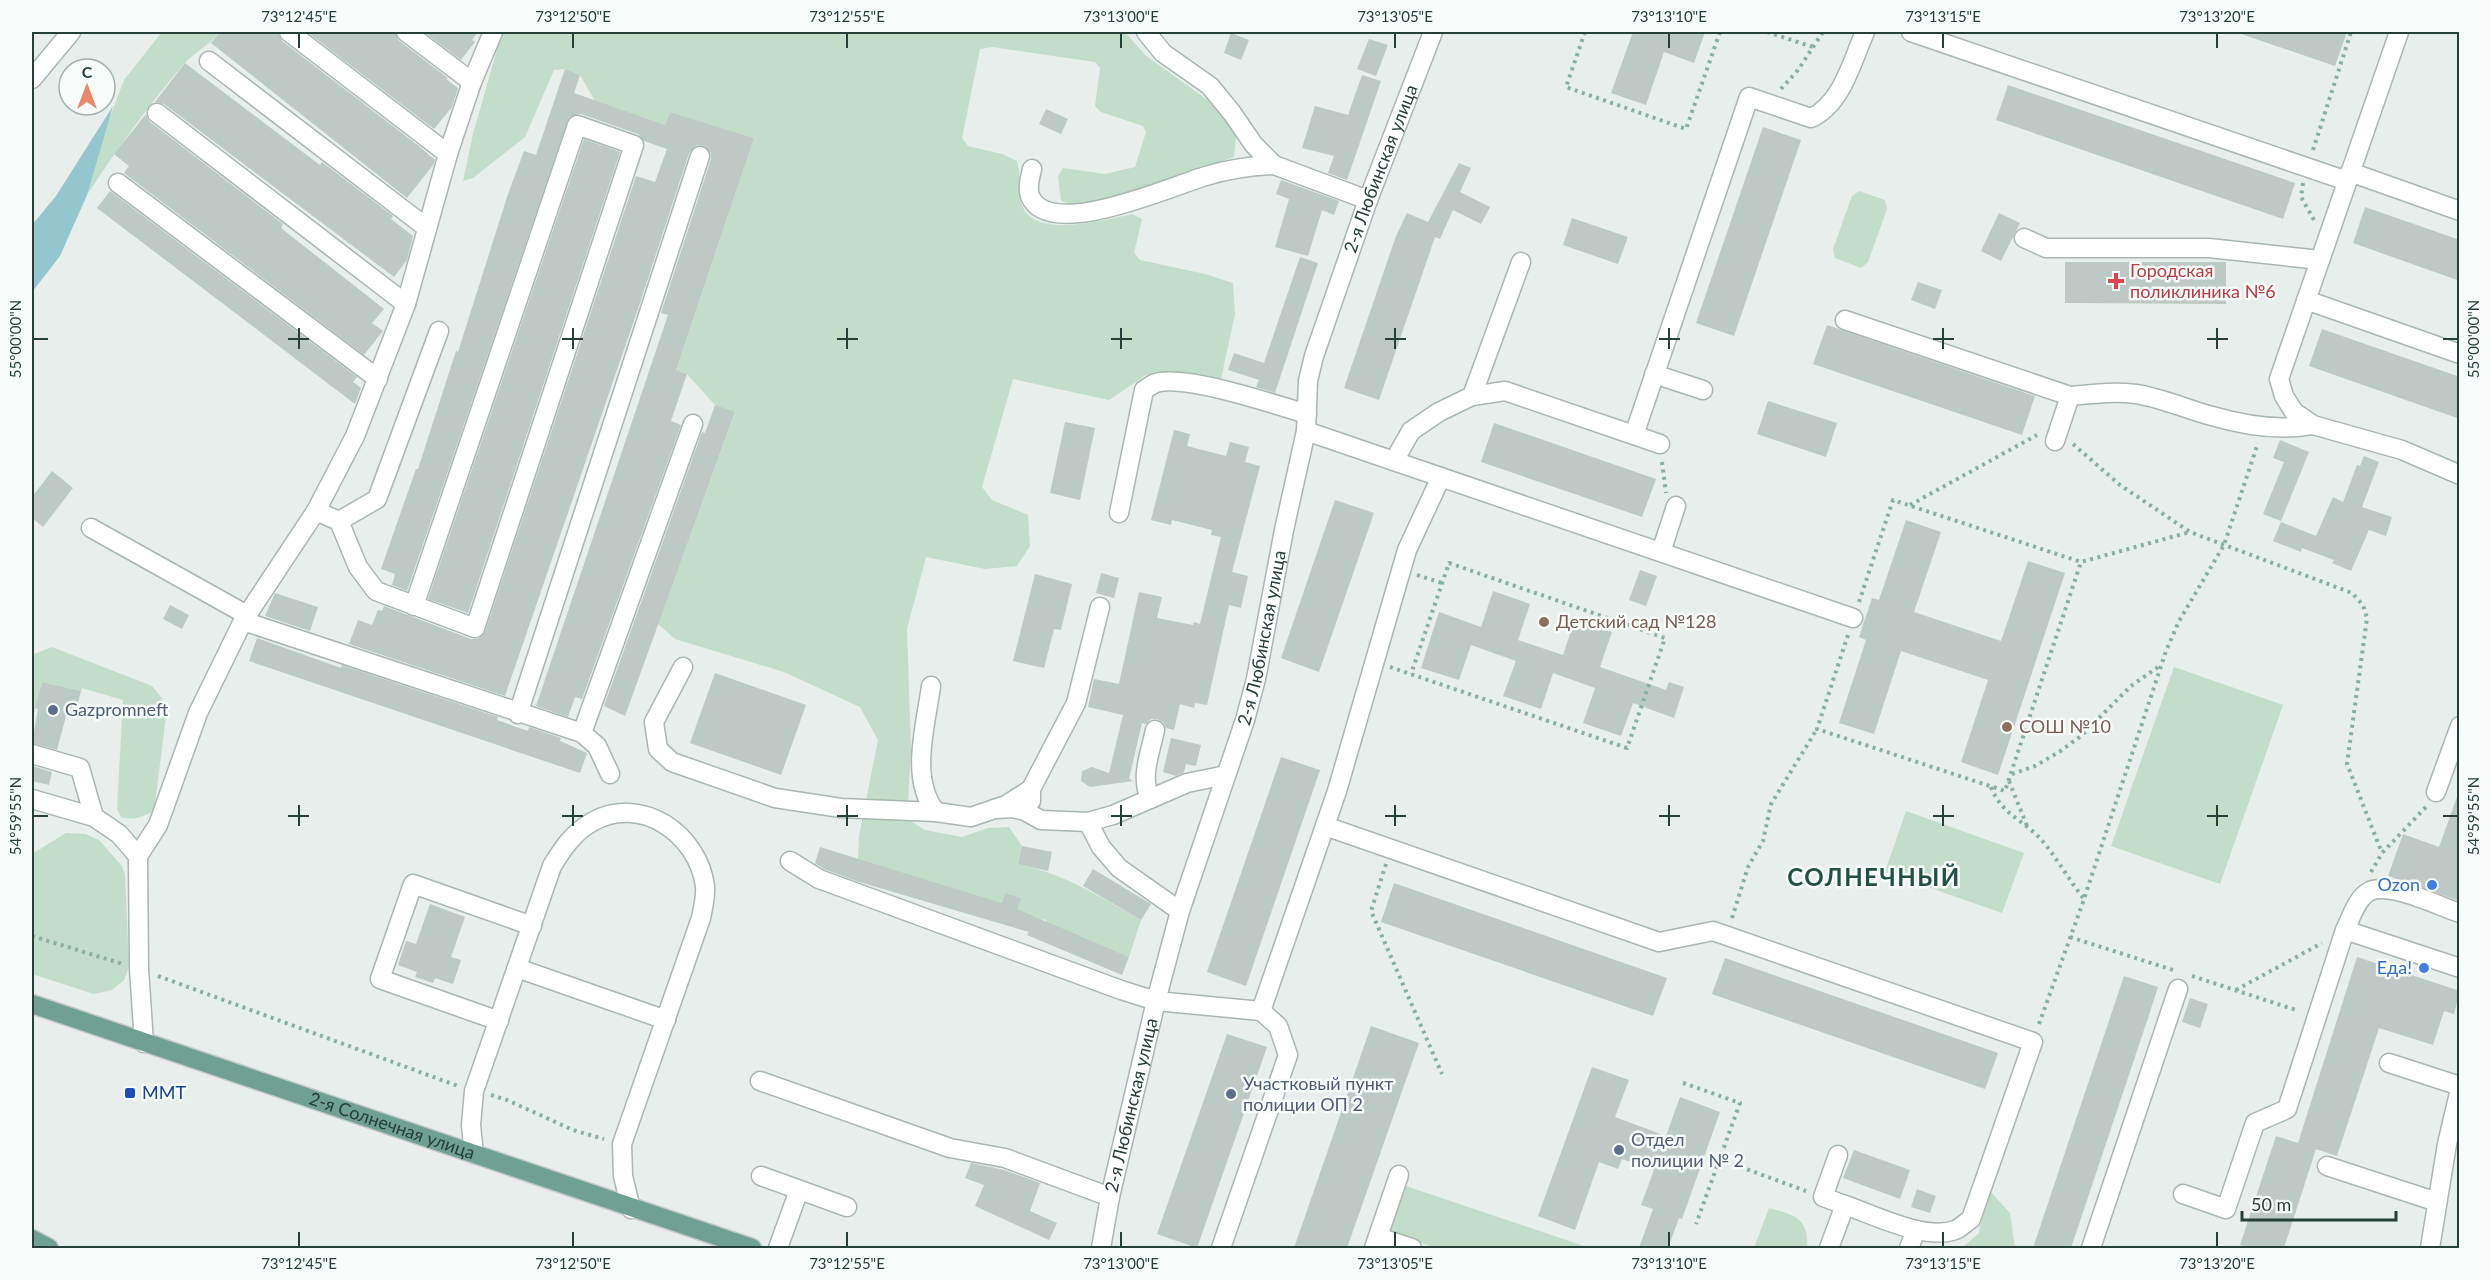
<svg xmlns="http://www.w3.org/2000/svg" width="2491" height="1280" font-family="Lato,sans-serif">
<rect width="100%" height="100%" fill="#e7eeeb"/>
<path fill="#c2ddc9" d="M162,32H220C210,45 194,52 183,65C148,106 116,150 87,195L105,130L124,80Z
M502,32H1125L1145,55L1220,109L1236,135L1234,157L1135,192L1077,206L1061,201L1058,176L1063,168L1105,174L1135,167L1146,132L1143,126L1101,112L1095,106L1100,68L1095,62L992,47L980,49L962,138L968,146L1002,154L1017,161C1021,175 1018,189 1021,202C1030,241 1105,220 1132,214L1142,219L1134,253L1140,260L1205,274L1233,283L1235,314L1221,379L1199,381L1146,375L1109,400L1013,379L982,487L992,500L1028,515L1030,546L1017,566L985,569L926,557L907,629L911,751L907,819L925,830L962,837L988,828L1009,827L1022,846L1018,864C1065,874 1100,897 1141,920L1129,957L1045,922L1046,920L1016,912L1020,898L1005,893L1002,903L858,859L859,836L878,740L860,707L784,672L675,639L658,624L735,413L715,405L687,374L676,370L754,138L670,112L665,125L595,101L580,75L565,69L554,70L525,137L473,178L463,181L473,134Z
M1859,191L1885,200L1887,209L1868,262L1861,268L1835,258L1833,249L1852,196Z
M52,647L152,686L161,697L167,709L154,811C142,817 134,821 121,817L117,809L123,700L82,688L81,691L42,682L34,713L32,712V655Z
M2174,667L2283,705L2220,884L2111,846Z
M1906,811L2024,853L2002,913L1885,872Z
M66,833L85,834L99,840L122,866L125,875L129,966L124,980L112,990L94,994L32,974V854Z
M1406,1186L1590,1248H1437L1389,1233Z
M1989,1190L2010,1213L2015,1248H1962L1979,1233L1983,1208Z
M1769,1208C1795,1215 1809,1218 1807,1248H1754Z"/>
<path fill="#93c6ce" d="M113,106L87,195L60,256L32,292V225L56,196Z"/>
<path fill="#bcc9c4" d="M220,32H278L282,41L420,147L435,160L433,165L407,198L211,43Z
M307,32H395L399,41L448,78L446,79L458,88L452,107L434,129Z
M424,32H478L472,40L475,42L461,60Z
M1633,32H1705L1694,63L1664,52L1646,105L1611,93Z
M2242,32H2347L2335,66L2241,34Z
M1231,33L1249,40L1241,60L1224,53Z
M1369,39L1388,45L1376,76L1357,69Z
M185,63L320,165L322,162L393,216L391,219L413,236L407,260L394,277L164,104L155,102Z
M565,69L580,75L574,93L665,125L670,112L754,138L676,370L687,374L671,421L681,425L582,699L575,697L568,717L536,706L668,315L661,313L711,159V153L704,146L697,145L689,153L639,306L505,696L349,644L358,620L372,625L378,610L382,611L384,606L471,639H478L485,632L636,176L655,182L667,149L644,141L638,134L581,114L569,117L407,591L392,585L395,574L381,569L416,469H418L456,351L458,352L508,194L524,151L536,155Z
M1362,75L1381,81L1347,180L1328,173L1334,156L1302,148L1315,106L1348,115Z
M2008,85L2295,183L2283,219L1996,120Z
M1046,109L1068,119L1061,134L1039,124Z
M146,114L150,122L283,224L281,228L384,309L372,323L383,331L364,355L124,173L129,166L114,154Z
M1763,127L1801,140L1734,336L1696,323Z
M584,139L620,152L468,613L428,599Z
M1459,163L1471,168L1460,192L1490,207L1481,224L1453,210L1440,239L1435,237L1379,400L1344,388L1396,236L1407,213L1428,222Z
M1281,180L1339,201L1334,215L1322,210L1308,256L1275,247L1289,199L1276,194Z
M110,191L357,377L353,382L361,388L355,404L97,208Z
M2365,207L2460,240V281L2353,243Z
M1999,213L2020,223L2001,261L1981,251Z
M1572,218L1628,237L1618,264L1563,245Z
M1300,257L1318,263L1275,393L1256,387L1259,380L1228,370L1234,353L1264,363Z
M2065,262H2226V304L2065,303Z
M1918,282L1942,290L1935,309L1911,300Z
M1827,325L2035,396L2022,435L1813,364Z
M2322,329L2460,377V419L2309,366Z
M1768,401L1837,423L1826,457L1757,434Z
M715,405L735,412L625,716L604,706L702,432L705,433Z
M1065,422L1095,428L1080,500L1050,493Z
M1494,423L1656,479L1642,517L1481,462Z
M1174,430L1190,434L1187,446L1226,456L1230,442L1249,447L1245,462L1260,466L1232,572L1248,576L1241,608L1229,605L1207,705L1195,703L1194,708L1180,704L1174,730L1166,728L1163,722L1157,719H1151L1146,724L1142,723L1129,779L1133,781L1090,787L1081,781L1082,771L1092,767L1109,773L1123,715L1088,707L1094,679L1119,684L1139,592L1162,597L1157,618L1193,625L1194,622L1200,624L1221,537L1211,535L1212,530L1172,520L1171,525L1151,520Z
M2280,440L2309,452L2281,521L2263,514L2284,462L2273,458Z
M2364,456L2379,462L2362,507L2392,517L2386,536L2369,530L2351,571L2332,563L2334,560L2302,548L2301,552L2273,541L2281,522L2316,536L2333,497L2343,502L2357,465L2360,466Z
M52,471L73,488L43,527L32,518V497Z
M1335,500L1374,513L1319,672L1281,658Z
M1906,520L1941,532L1914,612L2001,641L2028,561L2065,573L1998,775L1961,762L1988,680L1901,651L1874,734L1839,723L1866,640L1859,637L1872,598L1879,600Z
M1640,570L1657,576L1646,606L1629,600Z
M1101,573L1119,578L1114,598L1096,593Z
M1035,574L1072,584L1061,630L1054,629L1044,668L1013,661Z
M1493,591L1530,604L1518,640L1563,655L1575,619L1612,632L1600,667L1666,690L1669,682L1684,687L1674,718L1633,703L1621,736L1583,723L1595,688L1553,673L1541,709L1503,696L1516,661L1471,645L1459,680L1421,668L1439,612L1481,627Z
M275,593L318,607L310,631L265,616Z
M170,605L189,615L182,629L163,619Z
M257,638L341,668L342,665L498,717L497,720L528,731L529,727L561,738L560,741L587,753L580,773L249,661Z
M715,673L806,705L781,775L690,743Z
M42,682L81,691L74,718L66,716L57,750L32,743L38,709L35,708Z
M1171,738L1201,745L1196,766L1186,764L1184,772L1176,776L1163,772Z
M1281,757L1320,770L1246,986L1207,972Z
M32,766L52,772L49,785L32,781Z
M2457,797L2460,798V901L2388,876L2403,834L2439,847Z
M1022,846L1052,852L1048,871L1018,864Z
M820,847L1002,903L1005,893L1021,898L1017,909L1129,957L1122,975L1027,935L1029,932L856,881L824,869L815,863Z
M1093,869L1151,904L1141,920L1083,886Z
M1394,883L1667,978L1653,1016L1381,922Z
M430,904L465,917L451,957L461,960L453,984L435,978L433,983L415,977L417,972L398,965L406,941L416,944Z
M2357,957L2460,991L2454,1014L2444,1011L2433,1045L2379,1028L2337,1156L2316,1149L2284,1248H2251L2240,1245L2276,1136L2298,1143Z
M1725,958L1998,1053L1985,1089L1712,994Z
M2124,976L2158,987L2149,1015L2071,1248H2033Z
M2190,998L2208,1004L2200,1028L2182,1022Z
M1371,1026L1419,1043L1347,1248H1294Z
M1227,1034L1267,1047L1197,1248L1157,1234Z
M1592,1067L1629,1080L1615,1117L1666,1136L1680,1097L1720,1112L1682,1219L1679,1218L1668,1248H1639L1653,1209L1641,1205L1654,1170L1622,1159L1618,1169L1599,1162L1575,1230L1538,1216Z
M1854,1150L1910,1170L1900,1199L1843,1178Z
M971,1163L1004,1170L1040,1183L1030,1211L1057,1223L1049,1240L975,1206L984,1185L965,1178Z
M1917,1189L1936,1196L1930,1213L1911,1207Z"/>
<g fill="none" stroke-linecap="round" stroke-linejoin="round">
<g stroke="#a9b6b2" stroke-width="21">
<g id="minor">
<path d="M289,32L448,154"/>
<path d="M406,32L472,82"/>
<path d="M1146,32L1163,53L1210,86L1232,113L1254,145L1274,165L1368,200"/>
<path d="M1911,32L2347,181"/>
<path d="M2399,32L2279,379L2284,396L2294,412L2313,425L2402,450L2460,475"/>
<path d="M209,61L427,228"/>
<path d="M32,79L71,32"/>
<path d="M157,113L406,304"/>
<path d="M1032,169C1030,178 1027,188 1030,196C1049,242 1174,185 1206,176C1229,169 1250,166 1274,165"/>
<path d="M2350,172L2460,211"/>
<path d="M118,183L378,379"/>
<path d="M2024,238L2046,248H2209L2320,260"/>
<path d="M2306,300L2460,354"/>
<path d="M1845,320L2070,396C2092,394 2114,391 2136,394C2162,398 2186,409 2212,416C2243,425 2281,431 2313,425"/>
<path d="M1654,374L1703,390"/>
<path d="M1472,396L1521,262"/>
<path d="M1306,431L1853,618"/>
<path d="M1634,435L1749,97L1811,118C1842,104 1852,61 1865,32"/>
<path d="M2055,441L2070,396"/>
<path d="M1394,461L1411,431L1439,412L1472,396L1505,391L1660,444"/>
<path d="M316,511L339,521L358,567L376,591L475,628L634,145L577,125L414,606"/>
<path d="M1119,513L1144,390C1148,388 1152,384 1156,383C1185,374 1276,405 1307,414"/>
<path d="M339,521L377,499L439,331"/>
<path d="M91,528L247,615"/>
<path d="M1661,552L1676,506"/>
<path d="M243,621L582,733L597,746L610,774"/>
<path d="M683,667L654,722L658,749L672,762L775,798L841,808L936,812"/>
<path d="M931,686C926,725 909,779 936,812L971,817L1006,805L1031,789"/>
<path d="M518,714L700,156"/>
<path d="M582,733L693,424"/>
<path d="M32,754L80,768L94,817"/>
<path d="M2436,792L2460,726"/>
<path d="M32,799L94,817L119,834L138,856L139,969L144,1043"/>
<path d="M1150,799C1140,776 1150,754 1155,730"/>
<path d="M1031,801V789L1076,703L1100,607"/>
<path d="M995,809L1013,808L1025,811L1041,820L1088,822L1113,815L1187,783L1226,775"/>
<path d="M1088,822L1101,847L1119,868L1180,911"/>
<path d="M1325,826L1659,942L1713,931L2033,1042L1971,1219C1966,1222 1961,1228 1955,1230C1925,1241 1874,1215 1845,1205L1829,1248"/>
<path d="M138,856L158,825L198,713L243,621L316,511L355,436L406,304L448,154L472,82L493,32"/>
<path d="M790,861L819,879L1121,990L1156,1001L1261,1011L1278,1026L1288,1055L1221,1248"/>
<path d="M2345,930L2460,968"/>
<path d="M517,968L666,1020"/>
<path d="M1261,1011L1337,791L1407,550L1441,477"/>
<path d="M499,1021L380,979L413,884L532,926"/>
<path d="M2389,1063L2460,1086"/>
<path d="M760,1081L950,1148L1005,1158L1110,1197"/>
<path d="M474,1154L471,1125L474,1091L552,866C563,848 573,833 592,822C641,794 698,834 705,886C706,896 703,908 701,918L622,1144L623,1176L631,1209"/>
<path d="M1838,1155L1823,1197L1845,1205"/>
<path d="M2327,1166L2437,1202"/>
<path d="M761,1176L847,1207"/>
<path d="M2183,1194L2226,1209L2255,1123L2287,1109L2345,930C2351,918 2357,897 2370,891C2391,882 2438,906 2460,913"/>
<path d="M1378,1237L1412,1248"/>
<path d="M778,1248L799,1190"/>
<path id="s1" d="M1101,1248L1110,1197L1156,1001L1180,911L1245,720L1256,679L1284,530L1306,431L1308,381L1314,356L1368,200L1433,32"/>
<path d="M1374,1248L1399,1175"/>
<path d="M1909,1248L1916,1230"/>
<path d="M2091,1248L2178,989"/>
<path d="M2430,1248L2447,1144L2460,1089"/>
</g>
</g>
<g stroke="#c2c9c7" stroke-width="21">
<g id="major">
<path id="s2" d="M32,1004L752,1248"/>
<path d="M32,1239L49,1248"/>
</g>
</g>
<path stroke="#89afa3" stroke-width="4" stroke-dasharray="3 4.5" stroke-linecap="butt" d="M1585,32L1566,87L1686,129L1720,32
M1767,32L1813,47
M1781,89L1798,70L1823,32
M2313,150L2351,32
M2303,183L2301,197L2314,220
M2073,444L2120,485L2190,532L2352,593L2363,605L2367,618L2347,764L2382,853
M1662,462L1666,493
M1910,505L2037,435
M1417,575L1442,583
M1859,602L1893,500L2081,562L2190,532
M1848,635L1817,729L2005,791L2081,562
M1390,667L1627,748L1665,638L1449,563L1411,674
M2012,774L2035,766L2059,752L2081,736L2131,686L2161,665
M2009,781L2027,826
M1991,787C2002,816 2027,821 2045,844C2059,862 2070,881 2084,899
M1386,864L1371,911L1442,1074
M2371,872L2382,853L2426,807
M1732,918L1748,867L1763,841L1771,804L1817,729
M32,936L123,964
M2070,937L2173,970
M158,976L458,1086
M2192,976L2299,1011
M2236,990L2322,943
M2039,1024L2082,905L2166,651L2179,621L2224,545L2258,443
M1683,1083L1740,1103L1696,1224
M491,1095L507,1100L573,1130L604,1139
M1719,1159L1806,1191"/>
<use href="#minor" stroke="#fff" stroke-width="18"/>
<use href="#major" stroke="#6fa093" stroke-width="18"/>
</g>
<path fill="none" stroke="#263f38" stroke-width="2" d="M299,33V48M573,33V48M847,33V48M1121,33V48M1395,33V48M1669,33V48M1943,33V48M2217,33V48M299,328V349M573,328V349M847,328V349M1121,328V349M1395,328V349M1669,328V349M1943,328V349M2217,328V349M33,339H48M288,339H309M562,339H583M837,339H858M1111,339H1132M1385,339H1406M1659,339H1680M1933,339H1954M2207,339H2228M2443,339H2458M299,805V826M573,805V826M847,805V826M1121,805V826M1395,805V826M1669,805V826M1943,805V826M2217,805V826M33,816H48M288,816H309M562,816H583M837,816H858M1111,816H1132M1385,816H1406M1659,816H1680M1933,816H1954M2207,816H2228M2443,816H2458M299,1232V1247M573,1232V1247M847,1232V1247M1121,1232V1247M1395,1232V1247M1669,1232V1247M1943,1232V1247M2217,1232V1247"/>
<path fill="#e0444e" stroke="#f7fbf9" stroke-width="2" d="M2113 272h6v6h6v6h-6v6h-6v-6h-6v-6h6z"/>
<g fill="#8d6e63" stroke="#f7fbf9" stroke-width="2">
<circle cx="1544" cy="622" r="6"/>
<circle cx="2007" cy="727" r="6"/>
</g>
<g fill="#5c6f8a" stroke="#f7fbf9" stroke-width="2">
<circle cx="53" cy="710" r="6"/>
<circle cx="1231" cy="1094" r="6"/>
<circle cx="1619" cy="1150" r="6"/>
</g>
<g fill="#3f7fe0" stroke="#f7fbf9" stroke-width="2">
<circle cx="2432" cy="885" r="6"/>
<circle cx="2424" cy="968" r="6"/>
</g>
<rect fill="#1a4fb4" stroke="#f7fbf9" stroke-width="2" x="124" y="1087" width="12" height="12" rx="3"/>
<g text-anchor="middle" stroke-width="5" stroke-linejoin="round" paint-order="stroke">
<g font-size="18" fill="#263f38" stroke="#f7fbf9">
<text dy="6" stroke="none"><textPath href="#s1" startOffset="1118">2-я Любинская улица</textPath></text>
<text dy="6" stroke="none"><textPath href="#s1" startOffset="632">2-я Любинская улица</textPath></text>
<text dy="6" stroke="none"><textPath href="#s1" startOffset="146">2-я Любинская улица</textPath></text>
<text dy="6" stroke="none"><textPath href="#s2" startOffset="380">2-я Солнечная улица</textPath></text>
</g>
<g font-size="18" fill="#be3a42" stroke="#f7fbf9" text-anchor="start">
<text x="2130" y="277">Городская<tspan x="2130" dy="21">поликлиника №6</tspan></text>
</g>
<g font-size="18" fill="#785e54" stroke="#f7fbf9" text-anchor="start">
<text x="1556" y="628">Детский сад №128</text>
<text x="2019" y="733">СОШ №10</text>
</g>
<g font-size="18" fill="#4e5e75" stroke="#f7fbf9" text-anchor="start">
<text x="65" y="716">Gazpromneft</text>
<text x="1243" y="1090">Участковый пункт<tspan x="1243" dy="21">полиции ОП 2</tspan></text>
<text x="1631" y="1146">Отдел<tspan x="1631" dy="21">полиции № 2</tspan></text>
</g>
<g font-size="18" fill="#366cbe" stroke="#f7fbf9" text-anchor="end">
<text x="2420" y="891">Ozon</text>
<text x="2412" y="974">Еда!</text>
</g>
<g font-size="18" fill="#164399" stroke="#f7fbf9" text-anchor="start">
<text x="142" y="1099">ММТ</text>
</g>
<g font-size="24" font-weight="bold" letter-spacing="1.5" fill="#235045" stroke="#f7fbf9">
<text x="1874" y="886">СОЛНЕЧНЫЙ</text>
</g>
</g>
<rect width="2491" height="1280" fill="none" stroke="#f7fbf9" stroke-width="66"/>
<g transform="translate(87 87)"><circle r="28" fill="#f7fbf9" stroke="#a3b0ac" stroke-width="1.5"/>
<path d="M0-4.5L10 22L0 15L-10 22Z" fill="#e8886b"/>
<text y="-9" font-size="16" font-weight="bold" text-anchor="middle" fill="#263f38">С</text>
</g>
<path d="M2242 1211v9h154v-9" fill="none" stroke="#263f38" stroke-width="3"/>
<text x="2251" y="1211" font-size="18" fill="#263f38" stroke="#f7fbf9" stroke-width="4.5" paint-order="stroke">50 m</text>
<rect x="33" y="33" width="2425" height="1214" fill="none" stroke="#263f38" stroke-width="2"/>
<g font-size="15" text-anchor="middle" fill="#263f38">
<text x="299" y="22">73°12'45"E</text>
<text x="573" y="22">73°12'50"E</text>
<text x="847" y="22">73°12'55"E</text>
<text x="1121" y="22">73°13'00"E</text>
<text x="1395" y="22">73°13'05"E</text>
<text x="1669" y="22">73°13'10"E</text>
<text x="1943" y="22">73°13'15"E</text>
<text x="2217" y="22">73°13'20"E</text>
<text transform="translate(16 339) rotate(-90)" y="5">55°00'00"N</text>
<text transform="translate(2474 339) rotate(-90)" y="5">55°00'00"N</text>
<text transform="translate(16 816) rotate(-90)" y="5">54°59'55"N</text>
<text transform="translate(2474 816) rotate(-90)" y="5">54°59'55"N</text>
<text x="299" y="1269">73°12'45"E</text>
<text x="573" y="1269">73°12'50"E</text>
<text x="847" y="1269">73°12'55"E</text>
<text x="1121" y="1269">73°13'00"E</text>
<text x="1395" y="1269">73°13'05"E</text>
<text x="1669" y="1269">73°13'10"E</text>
<text x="1943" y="1269">73°13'15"E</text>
<text x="2217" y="1269">73°13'20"E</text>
</g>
</svg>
